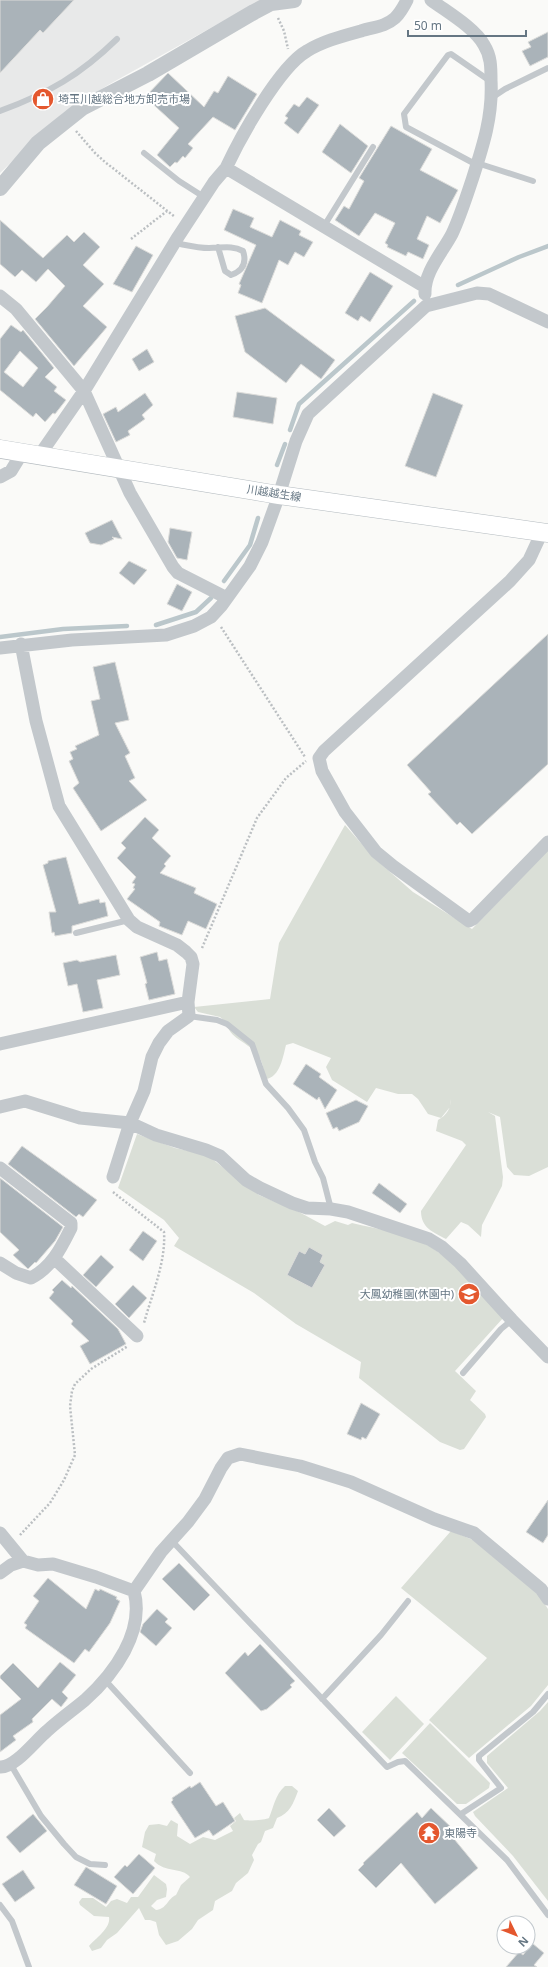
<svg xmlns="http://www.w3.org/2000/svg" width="548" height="1967" font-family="'Noto Sans','Noto Sans JP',sans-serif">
<rect width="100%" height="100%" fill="#fafaf8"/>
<path fill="#e8e9e9" d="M0,0H261L108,85L63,113L0,173Z"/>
<path fill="#dadfd7" d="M345,825L374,858L413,892L472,929L548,850V1167L529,1176L514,1175L507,1167L500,1117L488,1112L495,1116L503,1177L502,1186L482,1225L481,1237L468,1225L461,1222L446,1239C433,1232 421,1228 421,1211L466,1145L462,1141L436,1131L438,1120C447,1115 451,1108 451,1099L450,1107L441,1118L428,1114L418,1099L412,1094H398L376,1088L367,1102L332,1080L326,1067L331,1058L293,1043L286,1045C283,1057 280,1077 266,1079C264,1073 263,1064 260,1058C251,1042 230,1041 226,1022L220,1017L198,1012L194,1007L270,999L279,943Z
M137,1134L175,1148L207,1155L259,1195L299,1212L325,1226L335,1221L348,1225L352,1223C377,1229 406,1233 429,1246C457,1262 482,1294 504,1317L455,1371L476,1391L470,1400L485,1414L486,1417L464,1449L460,1450L440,1442L359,1378L361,1362L296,1324L254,1293L174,1246L179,1238L164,1220L118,1188Z
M451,1531L473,1540L539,1595L548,1609V1685L531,1706L469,1758L429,1720L487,1658L401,1588Z
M396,1696L424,1724L390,1760L362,1732Z
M548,1702V1901L513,1856L475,1816L473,1812L508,1788L487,1763V1756L540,1711Z
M430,1723L490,1783L489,1788L466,1804H457L402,1753Z
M285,1786H292L298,1791C293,1804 290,1813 277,1818L273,1828L265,1831L261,1842L258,1844L252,1855L254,1860L248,1873L236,1883L232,1891L215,1901L213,1910L198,1920L192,1929L178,1941L166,1945L159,1935L156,1922L150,1920H145L139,1908L117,1933L107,1940L101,1948L92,1951L89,1946C96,1938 111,1928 109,1917L94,1916L80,1905L79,1902L82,1898H93L106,1907L111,1901L117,1899L127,1903L131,1897H138L154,1875L166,1884L167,1889L166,1897L157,1900L151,1906L156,1910C167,1909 167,1899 176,1895L181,1885L190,1877C182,1867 165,1873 154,1861L156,1854L142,1847L145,1832L149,1825L159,1824L167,1826L171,1820L178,1824L177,1836L190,1844L203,1837L215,1840L233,1831L230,1826L236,1821L234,1818L240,1813L244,1820C248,1821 265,1820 269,1818C274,1806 275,1795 285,1786Z"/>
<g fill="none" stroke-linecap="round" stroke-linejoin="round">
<path stroke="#bbc7cb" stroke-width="4.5" d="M458,285L519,257L548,246
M290,430L299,404L414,301
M277,465L285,444
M224,581L250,545L258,518
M156,625L196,612L211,598
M0,637L63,629L127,626"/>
</g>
<path fill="#aab3b9" stroke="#dcdcda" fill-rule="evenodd" d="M0,0H74L43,33L40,30L0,73Z
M548,32V57L530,66L522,51L531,47L528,42Z
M168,73L204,107L214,91L218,93L228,76L257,94L235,130L213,117L188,144L193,148L185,158L183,156L177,163L175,162L170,167L157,155L179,128L145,97Z
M307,97L319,105L298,134L284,123L288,118L285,116L294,104L299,107Z
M340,124L368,146L351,173L322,152Z
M391,126L432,149L420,170L458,190L440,223L427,216L417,239L429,245L423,259L408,252L406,256L387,247L388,245L385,243L395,223L375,213L359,236L335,220L344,206L349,209L364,181L359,178Z
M233,209L254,218L250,227L272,237L280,220L301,231L299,235L313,242L304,257L295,252L288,265L279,260L262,303L238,293L241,285L239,284L256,245L224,230Z
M0,220L43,258L67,235L74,242L84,232L100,247L83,265L104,284L83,306L107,327L74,366L35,319L47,307L65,286L48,269L36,282L22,270L15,277L0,264Z
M136,246L153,255L132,292L113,284Z
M370,272L393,286L370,322L361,316L358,321L345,313Z
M265,308L335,360L321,379L301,364L286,383L245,352L235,316Z
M11,325L21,332L23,330L54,368L45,377L57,387L54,391L66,400L55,414L53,413L45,422L36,413L33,417L0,390V339ZM20,351L38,368L23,387L4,372Z
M147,349L154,362L139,371L132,359Z
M237,392L277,398L273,424L233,417Z
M145,393L153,405L142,415L145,419L128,431L130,435L116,442L103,414L116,407L118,412Z
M433,393L463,405L436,477L405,466Z
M112,520L122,539L112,537L114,539L101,545L90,543L85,533Z
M170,528L192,532L187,560L177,558L168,542Z
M129,561L147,570L134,585L119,573Z
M177,584L192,592L182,611L167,604Z
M548,634V764L472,834L460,822L457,825L428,794L431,792L407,765Z
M115,662L129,720L115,723L130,753L125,756L135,778L129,781L147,800L101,831L73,788L79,783L69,761L73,759L70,752L77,749L75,746L99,735L91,701L100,699L93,667Z
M145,817L159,830L152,838L171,856L164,864L166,866L160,873L196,888L194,893L217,904L206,929L188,921L182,935L159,926L160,922L127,899L135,889L133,888L135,884L132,883L136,877L117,858L126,848L121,843Z
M66,857L79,904L99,899L100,903L105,902L108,916L72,926V933L55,936L54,932L52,933L49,912H56L43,865L48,863V861Z
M157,952L159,961L167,959L175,994L149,1000L145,984L147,983L140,957Z
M116,955L120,975L97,980L103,1008L83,1012L77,984L68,986L63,963L77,960L80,962Z
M306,1064L321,1074L319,1077L337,1090L325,1109L319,1097L317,1100L293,1084Z
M356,1100L368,1106L359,1122L339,1131L337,1127L333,1129L326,1113Z
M22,1146L97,1200L83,1217L79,1214L76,1217L8,1164Z
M0,1178L63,1227L55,1241L36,1263L35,1262L28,1269L13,1255L19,1250L0,1232Z
M379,1183L407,1204L400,1213L372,1193Z
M143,1231L157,1241L143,1261L129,1250Z
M309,1247L323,1255L320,1262L325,1265L312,1288L287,1275L299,1251L305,1254Z
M101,1255L114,1267L96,1287L83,1275Z
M62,1280L71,1288L72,1286L118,1329L126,1344L90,1364L80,1346L89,1341L71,1324L73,1321L49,1298L54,1292L52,1290Z
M133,1285L147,1298L129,1318L115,1304Z
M361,1403L380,1414L366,1439L362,1437L361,1440L347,1434Z
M548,1500V1535L543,1543L526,1532Z
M179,1563L210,1595L194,1611L162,1579Z
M48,1578L86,1609L95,1589L99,1591L100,1589L117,1597L116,1599L120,1601L110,1623L89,1652L85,1649L74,1663L25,1628L27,1625L24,1623L39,1601L33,1596Z
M157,1609L168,1619L165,1622L172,1628L156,1646L140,1632L143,1624Z
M260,1644L295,1681L290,1685L292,1687L267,1709L261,1711L225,1673L245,1652L248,1656Z
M60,1662L76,1675L62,1692L68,1698L61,1707L52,1699L32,1719L33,1722L13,1736L16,1740L0,1752V1715L21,1699L0,1678V1676L13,1663L38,1688Z
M200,1782L216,1806L223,1802L235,1821L213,1836L209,1830L195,1838L171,1802L173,1800L172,1798L190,1786L191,1788Z
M329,1808L346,1826L334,1837L317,1820Z
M431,1808L454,1830L450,1834L478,1868L435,1904L401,1863L376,1888L358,1870L364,1864L363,1863L417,1812L422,1818Z
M33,1814L47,1831L20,1853L6,1837Z
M139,1854L155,1868L133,1894L114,1877L125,1865L127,1867Z
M86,1867L117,1886L106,1904L74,1885Z
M23,1870L35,1888L15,1902L2,1884Z
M532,1943L544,1953L534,1965L537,1967H506L519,1952L523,1955Z"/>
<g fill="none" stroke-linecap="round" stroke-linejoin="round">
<g stroke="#b3babf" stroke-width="19">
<path id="secondary" d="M0,449L279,495L548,533"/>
</g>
<path stroke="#bbbfc2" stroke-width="2.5" stroke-dasharray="2 2" stroke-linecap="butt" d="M278,18L284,31L288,49
M76,131L95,153L105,162L175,217
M131,239L167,211
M221,627L305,757
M202,948L257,818L286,778L306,761
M113,1192L164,1232C166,1262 152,1294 144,1323
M20,1535L50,1503L64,1480L75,1455L70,1406L72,1391L75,1384L91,1369L128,1346"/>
<path stroke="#c3c8cc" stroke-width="6" d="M493,97L505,89L548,68
M0,111C49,93 80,75 117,39
M144,153L179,181L204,197
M477,163L533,181
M477,165L406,127L404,114L448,55L451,54L490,81
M324,226L373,147
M175,243C186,245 198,248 209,248C222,248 232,245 243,251C247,263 243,271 231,275L225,271L218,247
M76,933L129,920
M189,1016L217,1020L227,1024L252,1044L266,1084L288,1108L304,1130L315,1162L323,1178L331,1209
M463,1373L501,1329L512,1320
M171,1540L387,1767L398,1762L405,1761L507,1860L548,1915
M105,1680L190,1773
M322,1699L381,1635L408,1601
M11,1765L41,1816L64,1844L76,1857L90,1864L105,1865
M461,1814L501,1788L479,1760V1756L533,1712L548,1694
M0,1905L12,1921L29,1967"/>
<path stroke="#c3c8cc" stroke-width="13" d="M226,168C240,138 279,67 307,51C323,41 343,36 361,31C373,27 385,27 395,18C400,13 404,6 407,0
M425,294C424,272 442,253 452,234C460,217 466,198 472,180C483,146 493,116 491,80C491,67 491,56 484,45C475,28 447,12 431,0
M0,296L16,309L84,391L130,493L173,567L178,573L227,598
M39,456L84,391L178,237L214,182L226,168L425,287
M0,477L11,471L22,453
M542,532L529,560L510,581L324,751L319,758L322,771L345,812L376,852L393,866L469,921L473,919L548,842
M21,644L36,721L59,806L129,920L137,927L177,945L186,952L191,957L193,964L188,1002L189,1016L168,1031L159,1043L152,1057L144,1091L130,1123L113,1177
M0,648L72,640L166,635L194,626L211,617L222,605L250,566L262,542L279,495L296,441L308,414L426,306L477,293L489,294L548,322
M0,1044L188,1002
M0,1107L25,1101L80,1118L130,1123L156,1135L206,1150L220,1156L246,1180L260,1188L292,1203L307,1208L331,1209L348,1212L429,1239L442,1247L460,1263L512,1320L548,1357
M0,1168L71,1223V1228C61,1248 52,1267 31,1278L16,1273L0,1263
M55,1259L137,1336
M0,1533L23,1561
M0,1573L11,1565L23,1561L38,1565L53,1564L96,1577L134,1591
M0,1767C15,1768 35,1741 47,1731C59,1720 73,1710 85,1700C114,1674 145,1632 134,1591L161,1552L188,1522L205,1499L221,1468L228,1458L240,1454L300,1466L351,1482L434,1519L474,1533L541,1589L548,1599"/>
<path stroke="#c3c8cc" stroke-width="16" d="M0,188L38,143L82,108L148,74L254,12L271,3L294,0"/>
<use href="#secondary" stroke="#fff" stroke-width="18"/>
</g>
<defs>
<g id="shop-disc" transform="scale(1.15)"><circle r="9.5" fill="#e4572e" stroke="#fff"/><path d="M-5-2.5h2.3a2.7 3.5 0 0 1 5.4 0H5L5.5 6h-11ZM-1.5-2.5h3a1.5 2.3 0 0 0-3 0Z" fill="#fff"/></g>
<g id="school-disc" transform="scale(1.15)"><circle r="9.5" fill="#e4572e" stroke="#fff"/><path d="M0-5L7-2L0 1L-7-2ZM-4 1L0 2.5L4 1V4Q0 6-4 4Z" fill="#fff"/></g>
<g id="temple-disc" transform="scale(1.15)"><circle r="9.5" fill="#e4572e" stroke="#fff"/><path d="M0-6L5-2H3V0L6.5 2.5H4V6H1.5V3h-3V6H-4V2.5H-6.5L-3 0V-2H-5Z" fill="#fff"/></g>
</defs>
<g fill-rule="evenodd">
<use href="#shop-disc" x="43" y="99"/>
<use href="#school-disc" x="469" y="1294"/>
<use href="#temple-disc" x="429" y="1833"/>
</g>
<g text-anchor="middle" stroke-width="4" stroke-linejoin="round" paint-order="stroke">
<g font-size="11" fill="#657683" stroke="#fff" text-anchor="start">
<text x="58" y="103">埼玉川越総合地方卸売市場</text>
<text x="454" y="1298" text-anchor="end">大鳳幼稚園(休園中)</text>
<text x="444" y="1837">東陽寺</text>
</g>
<g font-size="11" fill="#657683" stroke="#fff">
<text transform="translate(274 493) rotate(9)" y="4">川越越生線</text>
</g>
</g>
<g transform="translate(516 1935) rotate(133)"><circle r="19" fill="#ffffff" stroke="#c1c8cd"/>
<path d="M0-3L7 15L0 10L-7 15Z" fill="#e4572e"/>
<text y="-6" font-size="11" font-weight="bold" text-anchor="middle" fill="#657683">N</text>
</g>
<path d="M408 30v6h118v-6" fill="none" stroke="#657683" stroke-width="2"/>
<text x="414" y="30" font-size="12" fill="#657683" stroke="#ffffff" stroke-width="3" paint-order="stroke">50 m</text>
</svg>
